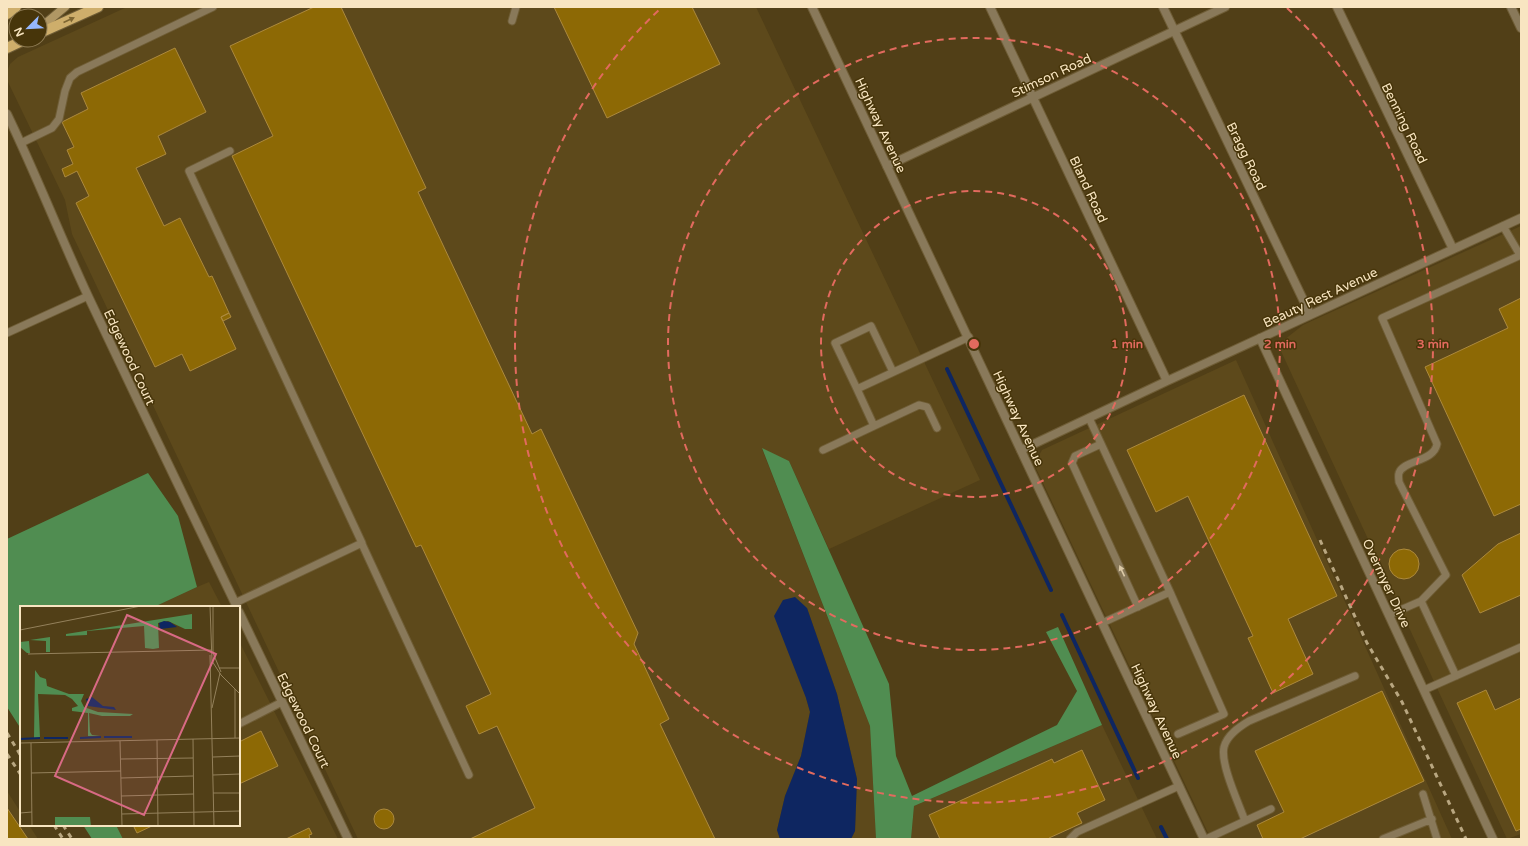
<svg xmlns="http://www.w3.org/2000/svg" width="1528" height="846" font-family="'Varela Round',sans-serif">
<rect width="100%" height="100%" fill="#513f17"/>
<path fill="#5d491b" d="M127,7H756L980,480L829,549L789,461L762,449L870,726L876,839H851L855,831L857,779L837,694L807,608L806,698L810,712L801,756L785,796L777,830L780,839H358L72,234L65,200L8,82L7,72L10,64L18,57Z
M1521,226V834L1507,839L1280,349L1284,340L1303,325Z
M1236,360L1452,839H1211L1036,468L1037,459L1042,450Z
M209,582L222,607H154L197,587Z
M239,641L338,839H123L116,825H239Z
M1102,725L1157,839H911L914,806Z
M7,791L21,813V825H29L38,839H7Z"/>
<path fill="#508d51" d="M762,448L789,461L889,684L896,756L912,796L1057,725L1077,691L1046,632L1058,627L1102,725L914,806L911,839H876L870,726Z
M148,473L178,516L197,587L154,607H21V729L7,707V539Z
M83,825H116L123,839H92Z"/>
<path fill="#0e2661" d="M795,597L807,608L837,694L857,779L855,831L851,839H780L777,830L785,796L801,756L810,712L806,698L774,616L783,600Z"/>
<g fill="none" stroke-linecap="round" stroke-linejoin="round">
<path stroke="#0e2661" stroke-width="4" d="M947,369L1051,590
M1062,615L1138,778
M1161,827L1167,839"/>
</g>
<path fill="#8d6905" stroke="#ac893d" d="M314,7H341L426,188L418,192L532,434L541,429L638,633L634,644L669,719L660,724L715,839H470L535,808L497,726L479,734L466,706L491,694L421,545L416,547L232,156L273,136L230,46Z
M554,7H692L720,64L607,118Z
M175,48L206,112L158,136L166,154L136,168L164,226L180,218L209,277L212,276L229,313L221,317L236,349L190,371L182,354L155,367L76,203L89,196L77,171L65,177L62,169L73,164L67,150L74,147L62,122L88,109L81,93Z
M1521,298V504L1494,516L1425,367L1508,328L1499,309Z
M229,313L231,317L223,321L221,317Z
M1244,395L1337,596L1288,619L1313,674L1273,693L1248,638L1253,636L1188,496L1156,512L1127,450Z
M1521,533V595L1480,613L1462,575L1498,544Z
M1389 564a15 15 0 1 1 30 0a15 15 0 1 1-30 0Z
M1486,690L1495,710L1521,698V829L1516,831L1457,703Z
M1382,691L1424,781L1300,839H1263L1257,825L1284,812L1255,751Z
M261,731L278,766L239,784V742Z
M1082,750L1105,800L1077,813L1082,823L1049,838V839H940L929,815L1052,759L1054,763Z
M7,808L28,839H7Z
M374 819a10 10 0 1 1 20 0a10 10 0 1 1-20 0Z
M133,825H154L137,833Z
M309,828L312,834L309,835L310,839H286Z"/>
<g fill="none" stroke-linecap="round" stroke-linejoin="round">
<g stroke="#6f5d36" stroke-width="9">
<path id="service" d="M512,21L516,7
M21,143L52,128L59,119L65,91L70,78L77,72L213,7
M230,151L189,171L362,543L235,603
M1503,226L1520,255
M7,333L88,296
M893,372L871,326L835,343L857,389L969,337
M1089,418L1170,592
M874,426L919,405L927,407L937,428
M1101,444L1075,456L1072,463L1138,607
M823,450L874,426L857,389
M362,544L469,775
M1421,601L1456,676
M1389,615L1421,601L1446,575L1399,482C1399,480 1398,476 1399,473C1403,460 1434,462 1437,444L1382,318L1521,255
M1102,623L1170,592L1224,714L1178,734
M1424,690L1521,647
M239,724L282,702
M1423,794L1437,839
M1245,821C1239,804 1220,764 1224,747C1227,735 1239,727 1249,721L1355,676
M1070,839L1077,832L1179,786
M1206,839L1271,809
M1383,839L1432,819"/>
</g>
<g stroke="#6f5d36" stroke-width="10">
<path id="minor" d="M990,7L1167,381
M1163,7L1310,314
M1337,7L1453,249
M1511,7L1521,28
M7,114C36,174 60,236 88,296C137,400 187,503 237,607
M887,166L1225,7
M1260,338L1493,839
M1021,450L1167,381L1521,218
M239,612L348,839"/>
</g>
<g stroke="#6f5d36" stroke-width="10">
<path id="tertiary" d="M812,7L1204,839"/>
</g>
<g stroke="#6f5d36" stroke-width="10">
<path id="secondary" d="M40,28L65,7"/>
</g>
<g stroke="#6f5d36" stroke-width="12">
<path id="primary" d="M7,14L16,7
M40,33L98,7
M7,48L24,40"/>
</g>
<use href="#service" stroke="#89795a" stroke-width="7"/>
<use href="#minor" stroke="#89795a" stroke-width="8"/>
<use href="#tertiary" stroke="#89795a" stroke-width="8"/>
<use href="#secondary" stroke="#b09764" stroke-width="8"/>
<use href="#primary" stroke="#ceae6b" stroke-width="10"/>
<path stroke="#b9a781" stroke-width="3" stroke-dasharray="5 5" stroke-linecap="butt" d="M1320,540L1367,643L1402,702L1466,839
M7,733L21,756
M7,754L21,775
M54,825L63,839
M63,825L72,839"/>
</g>
<defs><path id="oneway-solid" d="M-6-.8H1V-3.2L6.5 0L1 3.2V.8H-6Z"/></defs>
<use fill="#7d6531" href="#oneway-solid" transform="translate(69 20) rotate(-24)"/>
<use fill="#dccaa7" href="#oneway-solid" transform="translate(1122 571) rotate(-115)"/>
<g fill="none" stroke="#e26a5e" stroke-width="2" stroke-dasharray="7 5">
<circle cx="974" cy="344" r="153"/>
<circle cx="974" cy="344" r="306"/>
<path d="M1287 8A459 459 0 1 1 661 8"/>
</g>
<g text-anchor="middle" stroke-width="3" stroke-linejoin="round" paint-order="stroke">
<g font-size="13" fill="#f8e5c1" stroke="#47350a">
<text transform="translate(1051 75) rotate(-25)" y="5">Stimson Road</text>
<text transform="translate(1405 123) rotate(64)" y="5">Benning Road</text>
<text transform="translate(881 125) rotate(65)" y="5">Highway Avenue</text>
<text transform="translate(1247 156) rotate(64)" y="5">Bragg Road</text>
<text transform="translate(1089 189) rotate(65)" y="5">Bland Road</text>
<text transform="translate(1320 297) rotate(-25)" y="5">Beauty Rest Avenue</text>
<text transform="translate(130 357) rotate(65)" y="5">Edgewood Court</text>
<text transform="translate(1019 418) rotate(65)" y="5">Highway Avenue</text>
<text transform="translate(1387 583) rotate(65)" y="5">Overmyer Drive</text>
<text transform="translate(1157 711) rotate(65)" y="5">Highway Avenue</text>
<text transform="translate(304 720) rotate(64)" y="5">Edgewood Court</text>
</g>
</g>
<g transform="translate(20 606)">
<rect width="220" height="220" fill="#513f17"/>
<path d="M172,8V23H165L148,15L138,17L139,42L133,43L125,42L124,20L67,25V29L46,30V28ZM30,31V46H26V35L10,34ZM9,35L10,47H7L0,41V36ZM15,64L20,71L26,73L27,80L49,88H64L61,95L64,101L78,106L113,108L110,110H82L69,107L70,126L72,129L80,130H68V107L52,105V102L58,100L52,93L45,89L18,88L20,132H14ZM35,211H70L71,220H35Z" fill="#508d51"/>
<path d="M144,15L150,16L157,21L140,23L139,17ZM72,91L83,100L94,101L96,104L68,100L66,93Z" fill="#0e2661"/>
<path fill="none" stroke="#0e2661" stroke-width="2" d="M84,131H112M24,132H48M60,132L81,131M0,133L20,132"/>
<path fill="none" stroke="#94815b" stroke-width="1" d="M190,0L192,55L201,69L220,88M193,0V47L201,66M0,24L121,0M8,48L192,44M190,49L194,220M199,62H220M215,83V132M192,102L200,67M173,133L174,220M137,134L138,220M100,135L102,220M0,137L220,132M11,137L12,220M193,151L220,150M101,153L173,152M11,167L101,165M193,169L220,168M101,172L173,170M193,187H220M101,190L174,188M0,207L12,206M102,208L220,205"/>
<path fill="#d86a84" fill-opacity="0.15" stroke="#d86a84" stroke-width="2" d="M107,9L196,48L124,209L35,170Z"/>
<rect width="220" height="220" fill="none" stroke="#f8e5c1" stroke-width="2"/>
</g>
<circle cx="974" cy="344" r="6" fill="#e26a5e" stroke="#47350a" stroke-width="2"/>
<g font-size="12" text-anchor="middle" font-weight="bold" fill="#e26a5e" stroke="#47350a" stroke-width="3" stroke-linejoin="round" paint-order="stroke">
<text x="1127" y="348">1 min</text>
<text x="1280" y="348">2 min</text>
<text x="1433" y="348">3 min</text>
</g>
<rect width="1528" height="846" fill="none" stroke="#f8e5c1" stroke-width="16"/>
<g transform="translate(28 28) rotate(246)"><circle r="19" fill="#47350a" stroke="#8e7b53"/>
<path d="M0-3L7 15L0 10L-7 15Z" fill="#95b7fd"/>
<text y="-6" font-size="11" font-weight="bold" text-anchor="middle" fill="#f8e5c1">N</text>
</g>
</svg>
